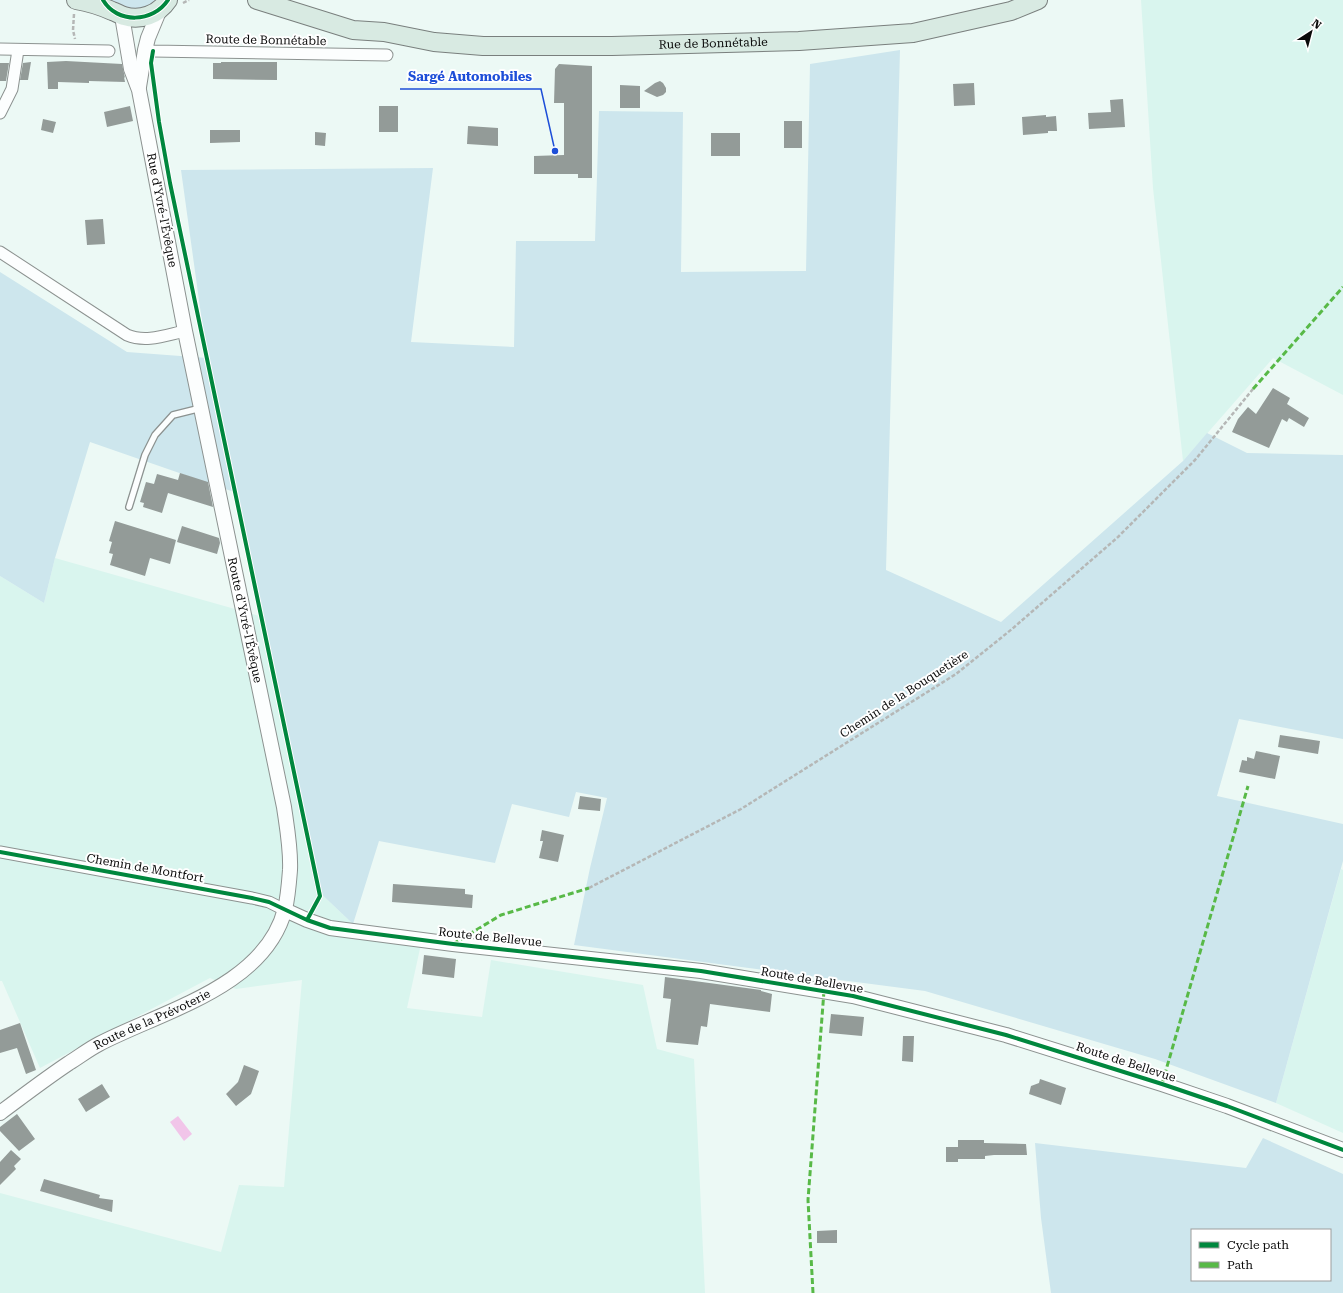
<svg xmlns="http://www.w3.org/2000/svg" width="1343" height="1293" font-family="'Roboto Serif',serif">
<rect width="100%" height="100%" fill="#ecf9f5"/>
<path fill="#d9f5ee" d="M1141,0H1343V395L1273,358L1183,461L1153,188Z
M55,558L263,617L315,888L353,924L421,944L407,1008L482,1017L491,960L643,985L657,1049L694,1059L705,1293H0V1193L221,1252L239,1185L284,1187L302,980L236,989L210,978L40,1068L2,981H0V576L44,603Z
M1341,869L1343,870V1133L1276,1103Z"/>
<path fill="#cde6ed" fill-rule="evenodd" d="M110,0H160C155,5 140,13 133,12C125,11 116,6 110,0Z
M900,50L886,570L1001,622L1183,461L1207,433L1247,453L1343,455V739L1239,719L1217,796L1343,824V861L1276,1103L1155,1059L925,991L574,945L590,868L607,798L576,792L569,817L512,804L495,863L379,841L353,924L315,888L263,617L237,493L90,442L55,558L44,603L0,576V272L127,352L207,358L181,170L433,168L411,342L514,347L516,241H595L599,111L683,112L681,272L806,271L810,64Z
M1263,1138L1343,1174V1293H1051L1041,1218L1035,1143L1246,1168ZM1192,1230H1330V1280H1192Z"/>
<path fill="#f1c5e9" d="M178,1116L192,1134L184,1141L170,1122Z"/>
<path fill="#939b98" d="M66,61L122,64L125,78L124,77L125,82L89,81V83L58,82V89H48L47,62Z
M31,62L28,80H20L23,63Z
M221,62H277V80L213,79V63H221Z
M0,63H9L6,81H0Z
M559,64L592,66V178H578V174H534V156L564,155V103H554L555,69Z
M660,81L663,83L666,88V92L663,95L657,97L644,91L655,83Z
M974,83L975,105L954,106L953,84Z
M620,85L640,86V108H620Z
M1123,99L1125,127L1089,129L1088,113L1111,112L1110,100Z
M130,106L133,121L107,127L104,112Z
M379,106H398V132H379Z
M1046,115V117L1056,116L1057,131H1048V133L1023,135L1022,117Z
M43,119L56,122L53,133L41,130Z
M784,121H802V148H784Z
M468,126L498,128V146L467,144Z
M210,130H240V142L210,143Z
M315,132L326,133L325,146L315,145Z
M711,133H740V156H711Z
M103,219L105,244L87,245L85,220Z
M1273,388L1290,398L1287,404L1309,418L1304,427L1289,418L1287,422L1282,419L1269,448L1232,432L1238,419L1248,407L1256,414Z
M180,473L208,482L213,507L168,493L162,513L143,507L144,503L140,502L146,482L154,484L157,474L178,480Z
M115,521L176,540L170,564L150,558L145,576L110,565L113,554L109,553L112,542L109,541Z
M182,526L219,538L220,543L217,554L177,542Z
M1280,735L1320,741L1318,754L1278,747Z
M1256,751L1280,756L1275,779L1239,772L1242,760L1247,761V757L1254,759Z
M580,796L601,799L600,811L578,809Z
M542,830L564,835L558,862L539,858L543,841H540Z
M393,884L465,889V894L473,895L472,908L392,902Z
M424,955L456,959L454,978L422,974Z
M665,977L761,990V991L772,994L770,1012L710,1004L707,1027L701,1026L698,1045L666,1042L671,999L663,998Z
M831,1014L864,1017L862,1036L829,1033Z
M20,1023L36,1070L26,1074L17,1048L0,1053V1030Z
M903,1036H914L913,1062L902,1061Z
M244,1065L259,1071L251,1094L236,1106L226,1094L238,1082Z
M1040,1079L1066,1088L1061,1105L1029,1094L1031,1086L1039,1083Z
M102,1084L110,1097L86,1112L78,1099Z
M17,1114L35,1139L19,1151L0,1131V1127Z
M958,1140H984V1143L1026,1144L1027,1155H994L985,1156V1159H958V1162H946V1147H958Z
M11,1150L21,1159L14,1166L16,1169L0,1185V1162Z
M44,1179L100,1195L99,1198L113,1200L112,1212L40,1191Z
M837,1230V1243H817V1231Z"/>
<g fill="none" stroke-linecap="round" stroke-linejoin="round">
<g stroke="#8c9290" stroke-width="8">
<path id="service" d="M129,507L145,455L155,435L173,415L201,408"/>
</g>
<g stroke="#8c9290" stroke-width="13">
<path id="minor" d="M0,49L109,51
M145,50L153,51L387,55
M0,113L12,89L18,50
M0,252L127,335C146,343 166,335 185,331
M0,852L252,898L269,902L285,910"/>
</g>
<g stroke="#8c9290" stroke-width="16">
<g id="tertiary">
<path d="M139,87L145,50L148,38L160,9"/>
<path d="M285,910L307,920L330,928L453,944L701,971L853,996L1006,1035L1162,1084L1227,1106L1343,1150"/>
<path id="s1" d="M0,1113C23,1096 45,1079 69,1063C79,1057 89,1049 99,1044C162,1011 265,987 285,909C288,897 289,883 290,870C291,849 287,828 284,807L185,331L139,90L131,69L122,16"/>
</g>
</g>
<g stroke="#797f7d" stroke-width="20">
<g id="primary">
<path d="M76,0C88,2 101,6 112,11C116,12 120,15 124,16C140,21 158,15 168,0"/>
<path id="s2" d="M257,0L353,30L384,32L434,42L483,46H612L799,41L913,33L1011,11L1038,0"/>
</g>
</g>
<path stroke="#b5b7b6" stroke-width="2.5" stroke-dasharray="4 2" stroke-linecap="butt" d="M183,3L189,0
M74,14L73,30L75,39
M589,888L741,809L956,674L1012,629L1118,537L1195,460L1253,389"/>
<use href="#service" stroke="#fcfefe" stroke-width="5.5"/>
<use href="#minor" stroke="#fcfefe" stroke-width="11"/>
<use href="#tertiary" stroke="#fcfefe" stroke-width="14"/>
<use href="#primary" stroke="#d8eae2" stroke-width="18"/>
<path stroke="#58b947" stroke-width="3" stroke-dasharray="6 3" stroke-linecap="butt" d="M1253,389L1343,287
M453,944L501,915L589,888
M1162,1084L1248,786
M813,1293L808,1200L824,991"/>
<g stroke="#fff" stroke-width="6">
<path id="cycleway" d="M103,0C117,24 153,23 168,0
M153,51L151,63L159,122L170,183L320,896L307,920
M0,852L252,898L269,902L307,920L330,928L453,944L701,971L853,996L1006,1035L1162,1084L1227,1106L1343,1150"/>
</g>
<use href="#cycleway" stroke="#00873e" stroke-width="4"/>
</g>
<g text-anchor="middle" stroke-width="4" stroke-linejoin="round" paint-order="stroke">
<g font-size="12" fill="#0a0a0a" stroke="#fff">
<text transform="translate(266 40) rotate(1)" y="4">Route de Bonnétable</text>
<text dy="4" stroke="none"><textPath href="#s2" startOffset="462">Rue de Bonnétable</textPath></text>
<text transform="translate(162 210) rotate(79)" y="4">Rue d'Yvré-l'Évêque</text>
<text transform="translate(245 620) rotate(78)" y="4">Route d'Yvré-l'Évêque</text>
<text transform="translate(904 694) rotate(-33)" y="4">Chemin de la Bouquetière</text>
<text transform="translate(145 868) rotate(10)" y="4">Chemin de Montfort</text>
<text transform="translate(490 937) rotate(6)" y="4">Route de Bellevue</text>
<text transform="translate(812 980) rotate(10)" y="4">Route de Bellevue</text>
<text dy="4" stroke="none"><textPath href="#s1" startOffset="179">Route de la Prévoterie</textPath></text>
<text transform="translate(1126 1062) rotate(18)" y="4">Route de Bellevue</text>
</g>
</g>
<path fill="none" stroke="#1d4ed8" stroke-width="1.5" d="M555 151L541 89H400"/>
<circle fill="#1d4ed8" stroke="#fff" stroke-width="1.5" cx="555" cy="151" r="4"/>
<g font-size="13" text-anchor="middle" font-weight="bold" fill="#1d4ed8" stroke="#fff" stroke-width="4" stroke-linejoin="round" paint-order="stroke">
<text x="470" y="81">Sargé Automobiles</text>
</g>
<rect x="1191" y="1229" width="140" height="52" fill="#ffffff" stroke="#9d9d9d"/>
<rect x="1199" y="1242" width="20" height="6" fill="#00873e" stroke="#9d9d9d"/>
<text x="1227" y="1249" font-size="12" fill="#0a0a0a">Cycle path</text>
<rect x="1199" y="1262" width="20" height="6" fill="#58b947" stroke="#9d9d9d"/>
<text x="1227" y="1269" font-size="12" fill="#0a0a0a">Path</text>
<g transform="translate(1311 32) rotate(36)" stroke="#ffffff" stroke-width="3" paint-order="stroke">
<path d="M0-3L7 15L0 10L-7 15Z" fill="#0a0a0a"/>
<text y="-6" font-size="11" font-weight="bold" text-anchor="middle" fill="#0a0a0a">N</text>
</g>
</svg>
